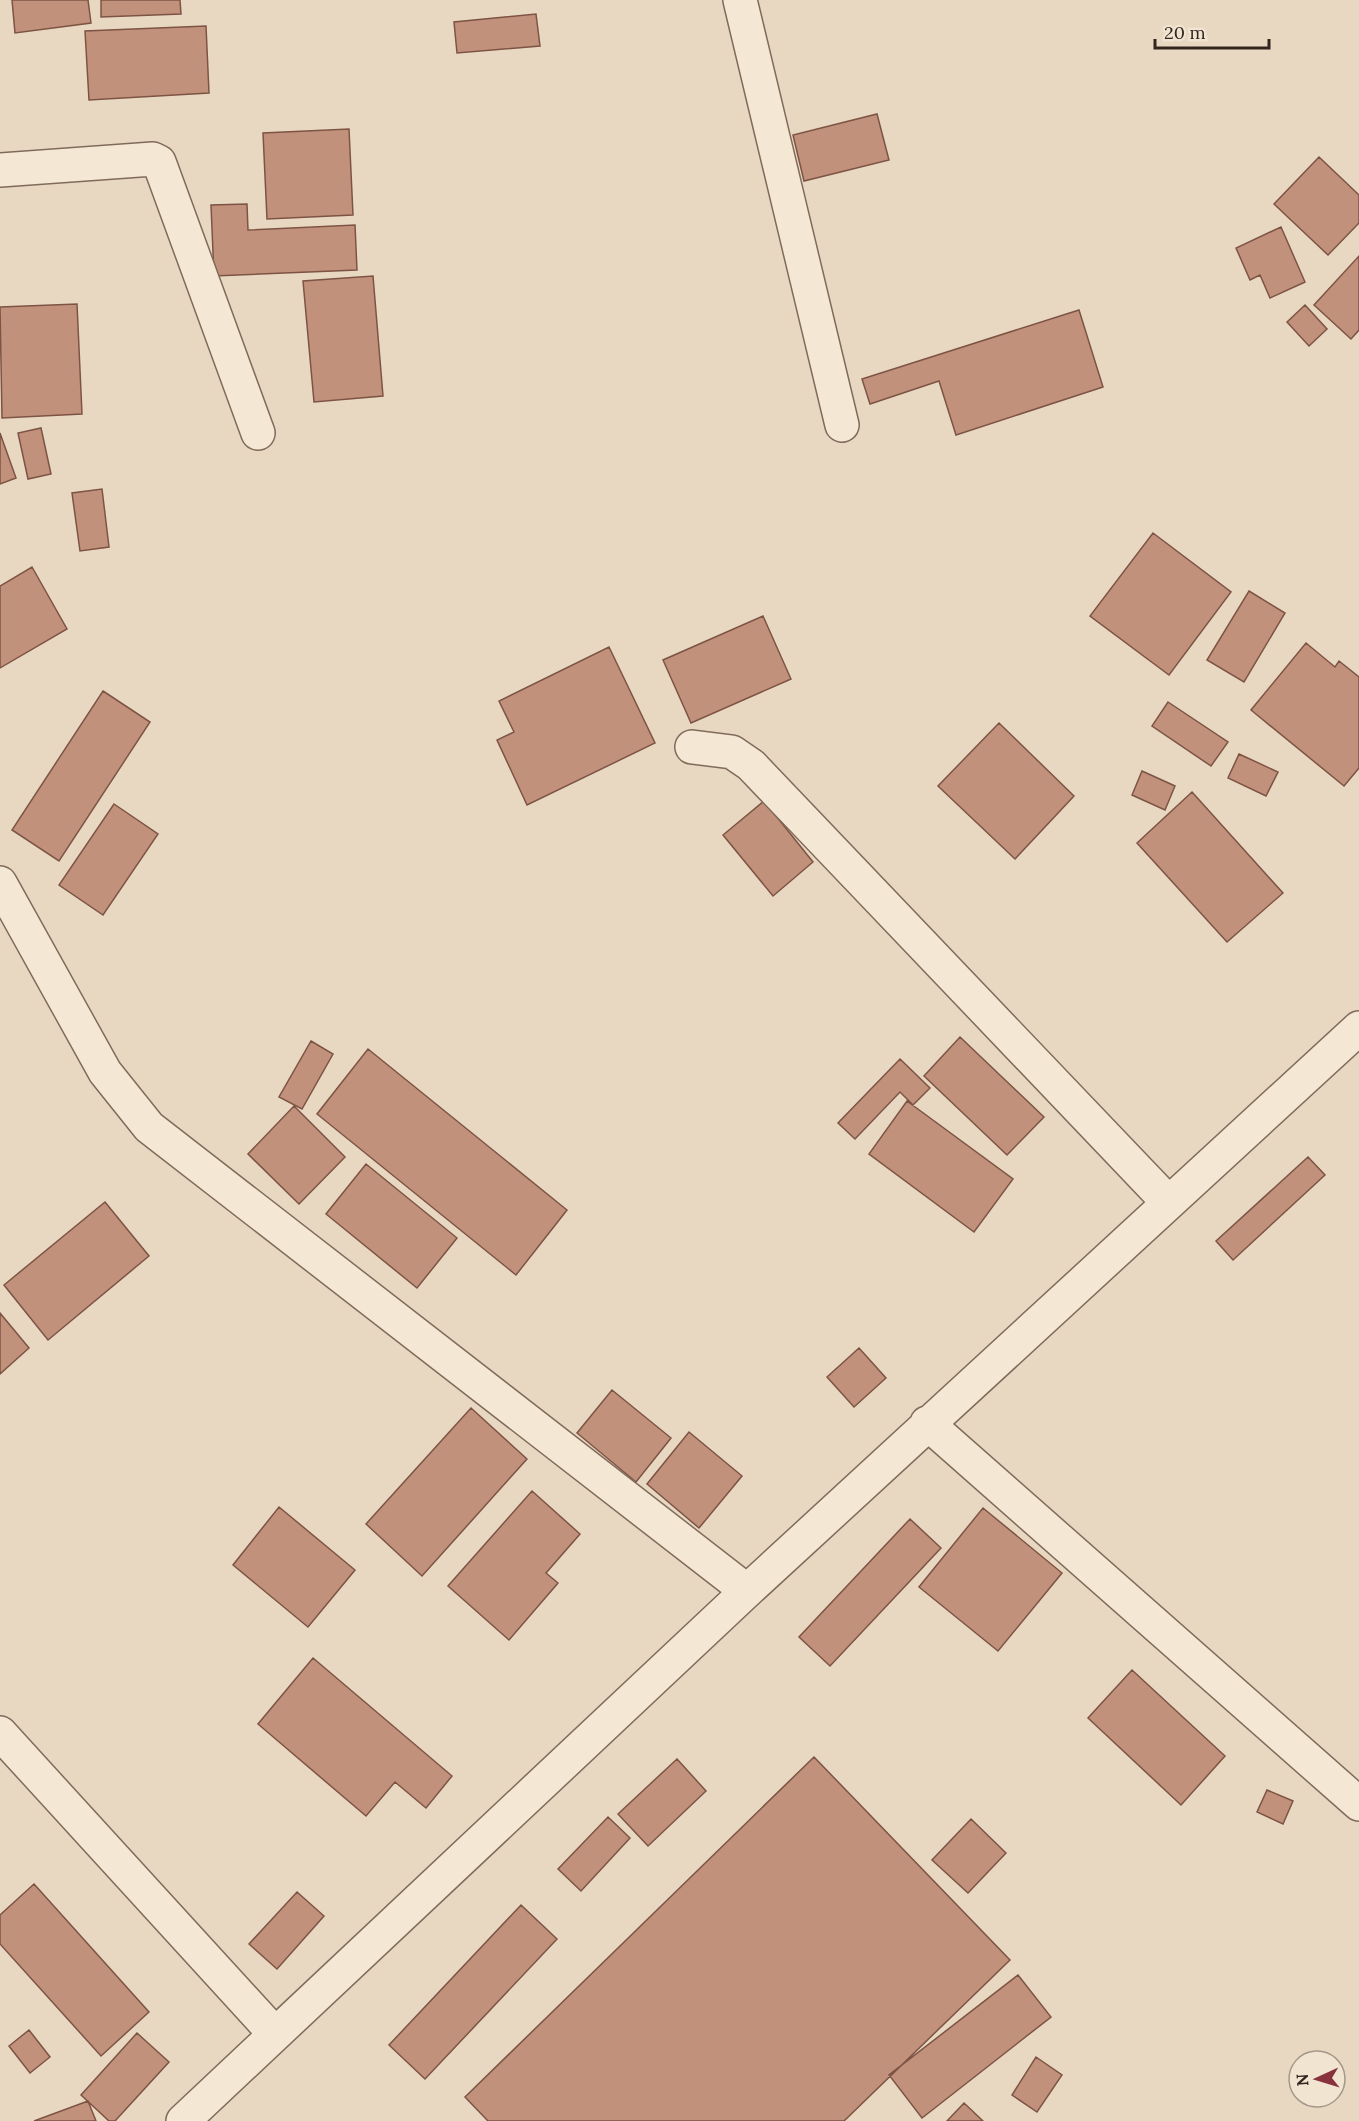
<svg xmlns="http://www.w3.org/2000/svg" width="1359" height="2121" font-family="Lora,serif">
<rect width="100%" height="100%" fill="#e8d8c2"/>
<path fill="#c2917c" stroke="#7d5444" stroke-width="1.5" d="M12,0H88L91,23L15,33Z
M101,0H180L181,14L101,17Z
M536,14L540,46L457,53L454,22Z
M206,26L209,93L89,100L85,31Z
M877,114L889,160L804,181L793,135Z
M349,129L353,215L267,219L263,133Z
M1319,157L1359,195V223L1328,255L1274,204Z
M247,204L248,230L355,225L357,270L214,276L211,205Z
M1281,227L1305,282L1270,298L1260,275L1250,280L1236,248Z
M1359,256V330L1351,339L1314,305Z
M373,276L383,396L314,402L303,281Z
M77,304L82,414L2,418L0,307Z
M1305,305L1327,329L1309,346L1287,322Z
M1079,310L1103,387L956,435L939,381L870,404L862,379Z
M41,428L51,474L28,479L18,433Z
M0,433L16,478L0,484Z
M102,489L109,547L80,551L72,493Z
M1153,533L1231,592L1169,675L1090,616Z
M32,567L67,629L0,668V586Z
M1249,591L1285,613L1244,682L1207,660Z
M763,616L791,679L691,723L663,660Z
M1306,643L1335,667L1339,661L1359,677V768L1344,786L1251,710Z
M609,647L655,743L527,805L497,740L514,732L499,701Z
M103,691L150,722L59,861L12,830Z
M1168,702L1228,742L1211,766L1152,726Z
M999,723L1074,796L1015,859L938,786Z
M1239,754L1278,772L1266,796L1228,778Z
M1142,771L1175,786L1165,810L1132,795Z
M1192,792L1283,893L1227,942L1137,843Z
M764,801L813,862L773,896L723,835Z
M114,804L158,834L103,915L59,885Z
M960,1037L1044,1117L1007,1155L924,1076Z
M311,1041L333,1054L302,1109L279,1097Z
M368,1049L567,1210L516,1275L317,1114Z
M900,1059L930,1088L913,1105L900,1092L855,1139L838,1123Z
M907,1101L1013,1179L974,1232L869,1154Z
M294,1106L345,1157L299,1204L248,1154Z
M1308,1157L1325,1175L1233,1260L1216,1241Z
M366,1164L457,1238L417,1288L326,1214Z
M105,1202L149,1256L48,1340L4,1285Z
M0,1313L29,1348L0,1374Z
M859,1348L886,1378L854,1407L827,1377Z
M612,1390L671,1438L636,1482L577,1433Z
M471,1408L527,1459L422,1576L366,1524Z
M689,1432L742,1476L699,1528L647,1484Z
M532,1491L580,1534L546,1573L558,1583L509,1640L448,1586Z
M279,1507L355,1570L308,1627L233,1565Z
M983,1508L1062,1573L998,1651L919,1587Z
M910,1519L941,1548L830,1666L799,1637Z
M313,1658L452,1776L426,1808L395,1782L366,1816L258,1724Z
M1132,1670L1225,1756L1181,1805L1088,1718Z
M814,1757L1010,1960L844,2121H488L465,2097Z
M677,1759L706,1791L648,1846L618,1814Z
M1267,1790L1293,1801L1283,1824L1257,1812Z
M608,1817L630,1838L581,1891L558,1869Z
M971,1819L1006,1853L968,1893L932,1860Z
M34,1884L149,2012L101,2056L0,1944V1915Z
M297,1892L324,1916L277,1969L249,1944Z
M521,1905L557,1939L425,2079L389,2045Z
M1018,1975L1051,2017L922,2118L889,2075Z
M29,2030L50,2057L30,2073L9,2046Z
M137,2033L169,2062L115,2121H109L81,2095Z
M1036,2057L1062,2075L1037,2112L1012,2095Z
M88,2101L96,2121H34Z
M964,2103L983,2121H947Z"/>
<g fill="none" stroke-linecap="round" stroke-linejoin="round">
<g stroke="#806b5b" stroke-width="36">
<path id="minor" d="M740,0L842,425
M0,170L153,159L159,162L258,433
M692,747L732,752L751,765L1168,1202
M0,883L105,1072L149,1127L747,1591
M927,1423L1359,1804
M0,1733L275,2034
M183,2121L747,1591L1359,1028"/>
</g>
<use href="#minor" stroke="#f4e7d4" stroke-width="33"/>
</g>
<g transform="translate(1317 2079) rotate(266)"><circle r="28" fill="#f1e4d1" stroke="#a59889" stroke-width="1.5"/>
<path d="M0-4.5L10 22L0 15L-10 22Z" fill="#88323d"/>
<text y="-9" font-size="16" font-weight="bold" text-anchor="middle" fill="#32251e">N</text>
</g>
<path d="M1155 39v9h114v-9" fill="none" stroke="#32251e" stroke-width="3"/>
<text x="1164" y="39" font-size="18" fill="#32251e" stroke="#f1e4d1" stroke-width="4.5" paint-order="stroke">20 m</text>
</svg>
